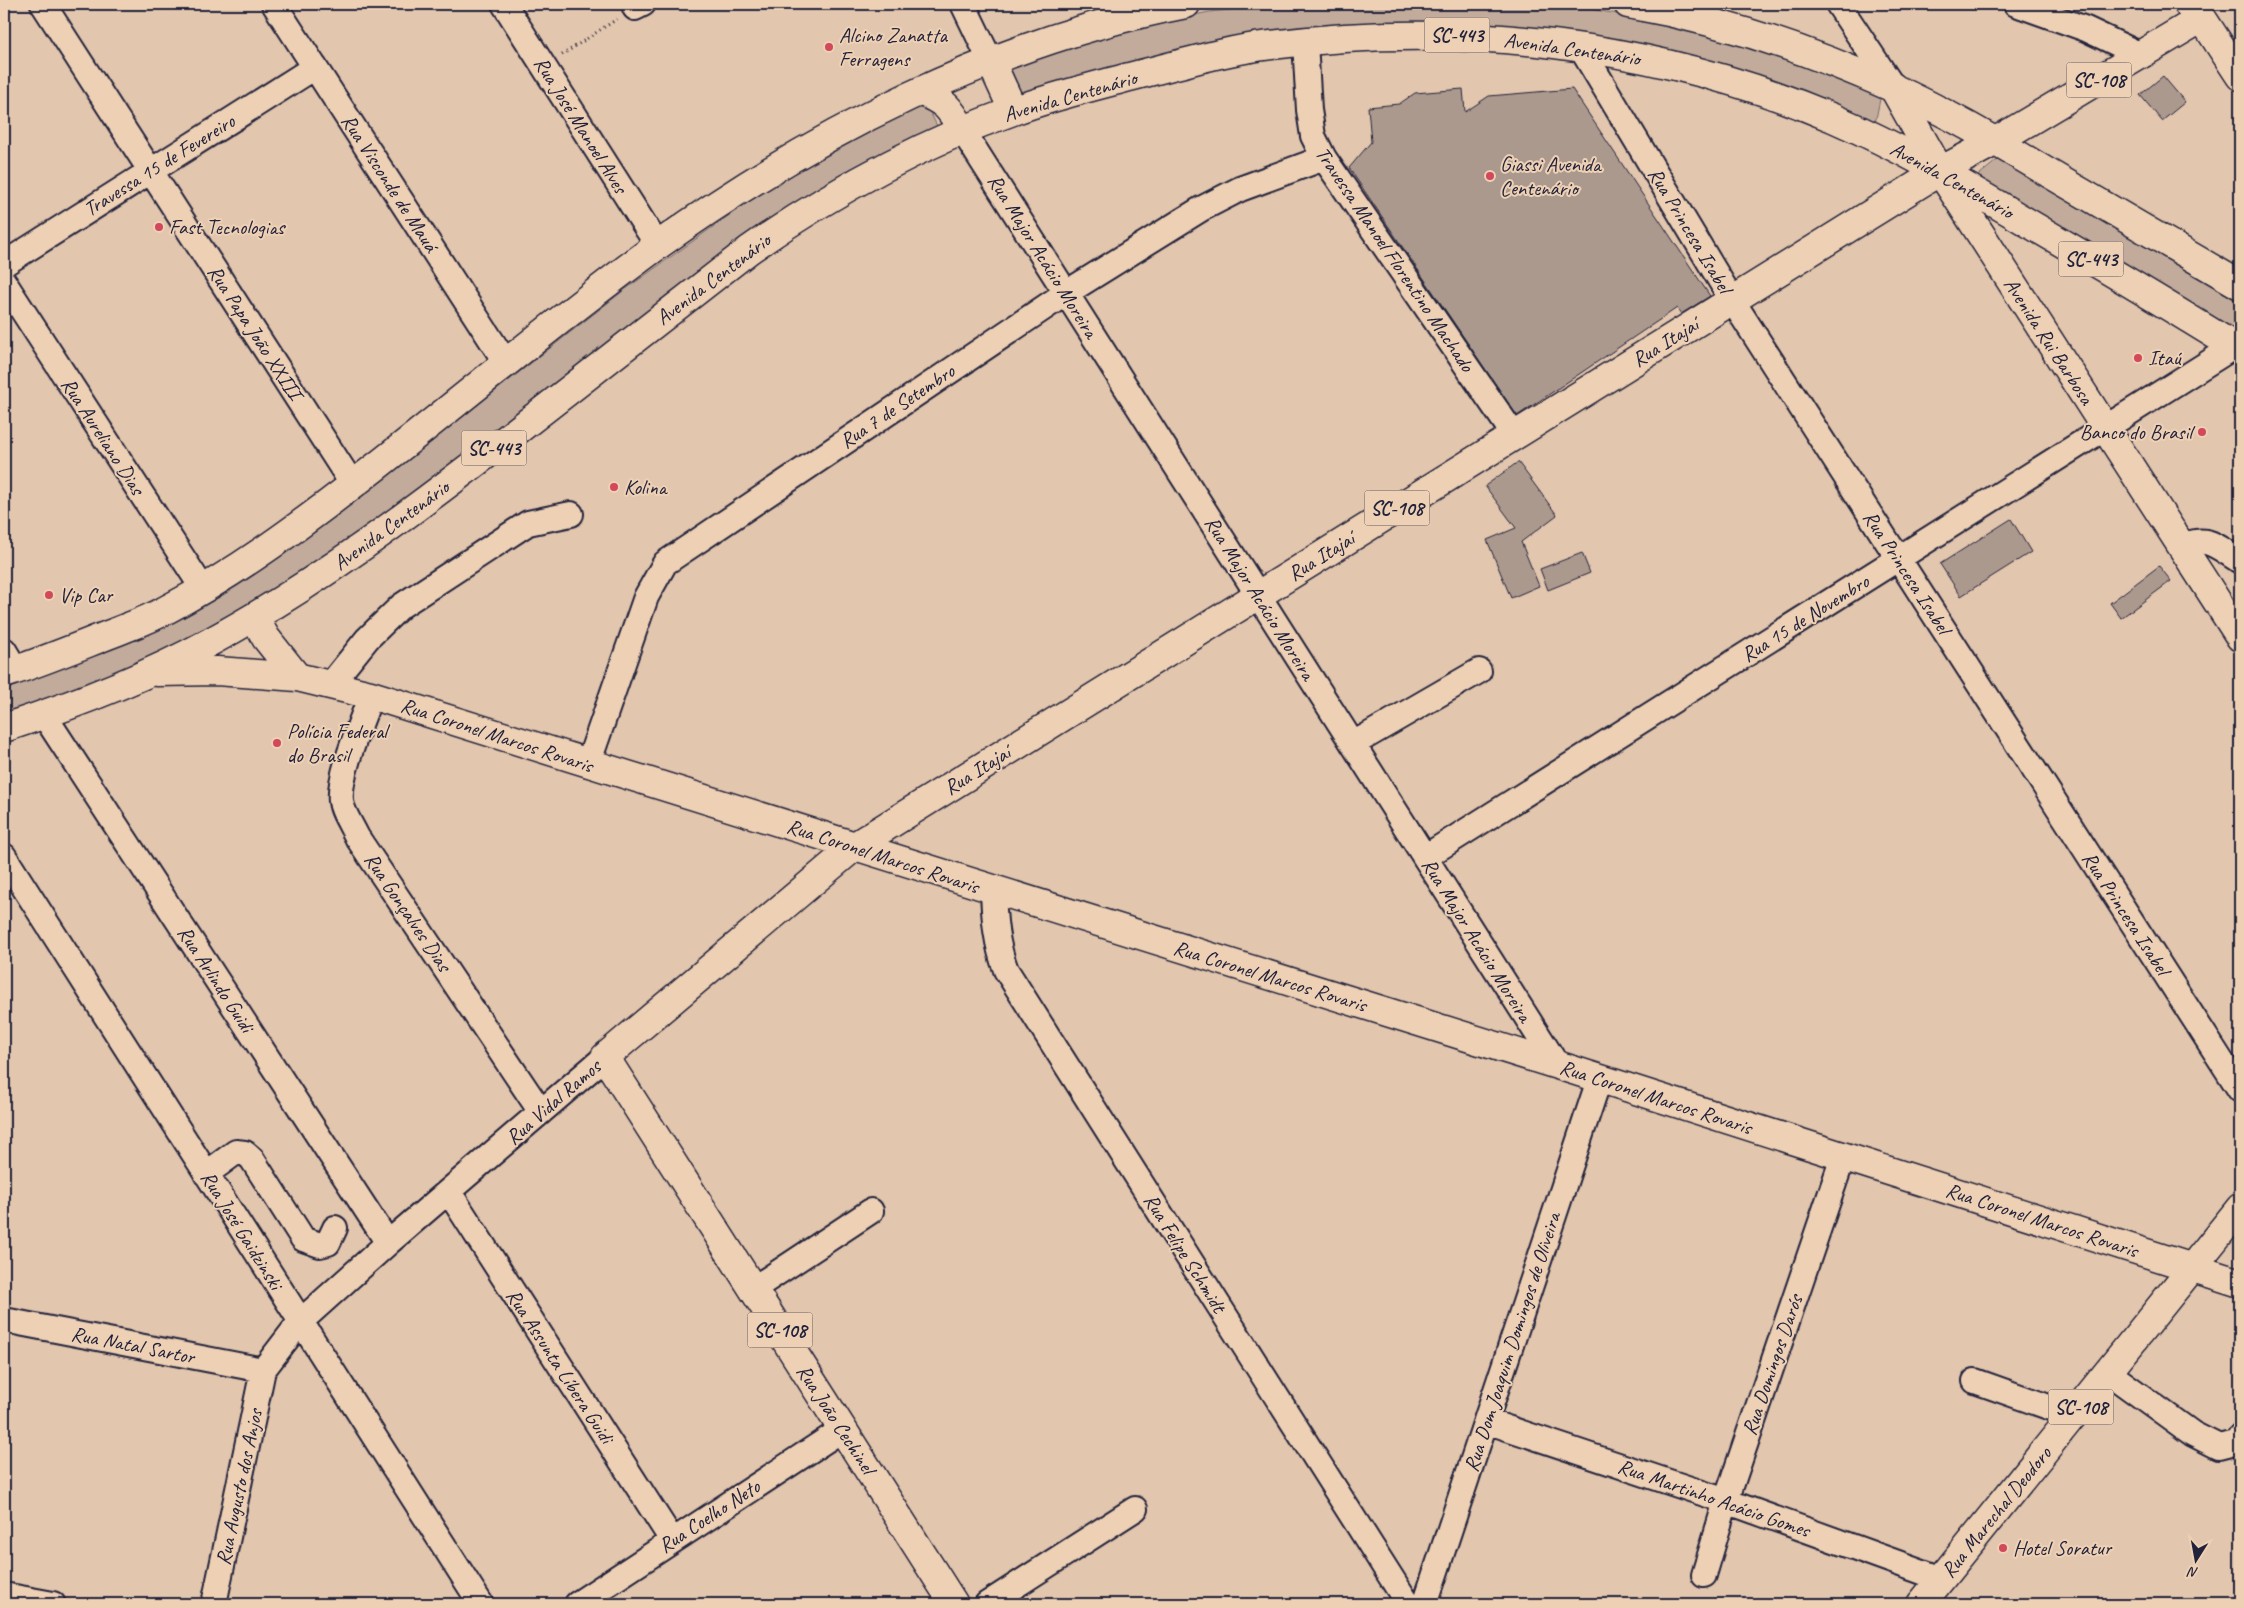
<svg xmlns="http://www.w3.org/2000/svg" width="2244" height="1608" font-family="Caveat,sans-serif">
<rect width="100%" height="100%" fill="#e2c6ae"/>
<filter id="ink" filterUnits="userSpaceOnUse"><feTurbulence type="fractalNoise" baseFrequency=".02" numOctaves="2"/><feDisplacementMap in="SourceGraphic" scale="10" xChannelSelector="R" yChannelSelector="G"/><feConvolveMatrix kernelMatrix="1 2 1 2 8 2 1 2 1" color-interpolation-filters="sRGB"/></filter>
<g filter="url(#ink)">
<path fill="#c2ab9b" stroke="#72666b" d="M1290,4H1563L1710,31L1881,94L1875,124L1702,63L1380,24L1207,42L1020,94L1010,69L1103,34L1209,12Z
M925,102L939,130L762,230L669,293L551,390L344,546L160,659L4,719V683L267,564L328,522L623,291L766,189Z
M2001,157L2240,294V332L1974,179Z"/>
<path fill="#ac998e" stroke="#22223b" d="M2163,76L2185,102L2162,121L2140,95Z
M1463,89L1465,112L1489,96L1572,89L1710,296L1681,314L1677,308L1517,416L1349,168L1371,142L1368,107L1399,104L1415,93Z
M1518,462L1557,515L1521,542L1539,586L1511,598L1487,540L1516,528L1485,486Z
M2011,519L2031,552L1961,596L1940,564Z
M1582,553L1590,573L1548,590L1540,569Z
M2159,566L2171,581L2121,618L2110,603Z"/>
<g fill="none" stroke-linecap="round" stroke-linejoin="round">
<g stroke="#22223b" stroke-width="28">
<path id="minor" d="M43,4L353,485
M274,4L506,363
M504,4L658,246
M963,4L991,62
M1838,4L1893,87
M2016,4L2086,29L2141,55
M635,8L643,4
M1305,42L1309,110L1313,136L1324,158L1514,435
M1581,48L1732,300L2240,1090
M963,131L1557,1065
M4,264L315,67
M4,282L203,589
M2182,547C2206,533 2219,548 2240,561
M4,650L16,670
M330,685L367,639L401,606L528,523L571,514
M371,695C362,721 338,775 341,801C342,812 352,826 357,837L541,1112
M44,715L388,1243
M1353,744L1479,671
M588,764L646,597L665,563L1066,293L1201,209L1240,189L1324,158
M4,856L481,1604
M1425,857L2235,346
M993,891C994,918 996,944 1006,970L1408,1604
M206,1174L236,1152L245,1153L252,1159L303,1239L320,1245L328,1243L335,1228
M449,1192L672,1540
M753,1289L871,1211
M4,1320L263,1370
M2109,1373L2193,1434L2219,1447L2238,1442L2240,1437
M1975,1381L2074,1416
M1486,1421L1726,1501L1942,1579
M1704,1575L1726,1501L1843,1157
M4,1595L53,1604
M214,1604L263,1370L300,1322L388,1243L605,1057
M577,1604L843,1429
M987,1604L1135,1509
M1425,1604L1599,1080"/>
</g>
<g stroke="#22223b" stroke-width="31">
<path id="major" d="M1628,4C1719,20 1807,49 1891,87C1949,113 2003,146 2057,178C2118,213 2179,249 2240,285
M2188,4L2202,18L2240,76
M991,62L1013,110
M1893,87L1940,171L2240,637
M921,92C945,101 950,108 963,131
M254,617L266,638L297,677
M157,672L217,671L297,677L371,695L1557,1065L2240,1283
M4,674C41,662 77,647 113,633C130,626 148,620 164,611C235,574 301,525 364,476C462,400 557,319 657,246C814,133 995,41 1186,4
M4,728C74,705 145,678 210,642C317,584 413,511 509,437C589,375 669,312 749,250C831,193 919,144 1013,111C1053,96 1096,86 1137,75C1181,64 1226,50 1271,45C1461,21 1656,43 1833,118C1900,147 1963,184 2025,221C2097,263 2169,306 2240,350
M954,1604L605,1057L855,846L1940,171L1996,141L2202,18
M1921,1604L2240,1208"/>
</g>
<path stroke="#22223b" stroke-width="3" stroke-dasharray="1 4" stroke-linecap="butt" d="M562,55L617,19"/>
<use href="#minor" stroke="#eed1b5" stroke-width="24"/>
<use href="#major" stroke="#eed1b5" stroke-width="28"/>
</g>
</g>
<g fill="#d1495b" stroke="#eed1b5" stroke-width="2">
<circle cx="829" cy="47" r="5"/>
<circle cx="1490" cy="176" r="5"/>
<circle cx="159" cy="227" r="5"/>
<circle cx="2138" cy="358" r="5"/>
<circle cx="2202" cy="432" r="5"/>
<circle cx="614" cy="487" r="5"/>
<circle cx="49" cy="595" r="5"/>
<circle cx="277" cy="743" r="5"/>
<circle cx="2003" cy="1548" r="5"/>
</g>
<g text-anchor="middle" stroke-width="4" stroke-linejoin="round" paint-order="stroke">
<g fill="#eed1b5" stroke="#5f5660" stroke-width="1">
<rect x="1424.5" y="17.5" width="65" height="35" rx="4"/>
<rect x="2066.5" y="62.5" width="65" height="35" rx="4"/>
<rect x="2058.5" y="241.5" width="65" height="35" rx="4"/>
<rect x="461.5" y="430.5" width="65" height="35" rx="4"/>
<rect x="1364.5" y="490.5" width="65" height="35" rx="4"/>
<rect x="747.5" y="1312.5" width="65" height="35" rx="4"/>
<rect x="2048.5" y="1389.5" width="65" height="35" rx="4"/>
</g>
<g font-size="20" font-weight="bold" fill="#22223b">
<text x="1457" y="42">SC-443</text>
<text x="2099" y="87">SC-108</text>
<text x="2091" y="266">SC-443</text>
<text x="494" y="455">SC-443</text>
<text x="1397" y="515">SC-108</text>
<text x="780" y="1337">SC-108</text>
<text x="2081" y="1414">SC-108</text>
</g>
<g font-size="21" fill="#22223b" stroke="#eed1b5" text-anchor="start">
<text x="839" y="42">Alcino Zanatta<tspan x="839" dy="24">Ferragens</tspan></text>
<text x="1500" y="171">Giassi Avenida<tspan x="1500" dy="24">Centenário</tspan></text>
<text x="169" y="234">Fast Tecnologias</text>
<text x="2148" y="365">Itaú</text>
<text x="2192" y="439" text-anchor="end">Banco do Brasil</text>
<text x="624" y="494">Kolina</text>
<text x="59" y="602">Vip Car</text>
<text x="287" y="738">Polícia Federal<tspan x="287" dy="24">do Brasil</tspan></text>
<text x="2013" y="1555">Hotel Soratur</text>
</g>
<g font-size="21" fill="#22223b" stroke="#eed1b5">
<text transform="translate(1572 49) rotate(8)" y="7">Avenida Centenário</text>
<text transform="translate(1070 96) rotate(-16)" y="7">Avenida Centenário</text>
<text transform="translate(581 125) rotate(58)" y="7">Rua José Manoel Alves</text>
<text transform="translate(159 165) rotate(-32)" y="7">Travessa 15 de Fevereiro</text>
<text transform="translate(1952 180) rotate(29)" y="7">Avenida Centenário</text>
<text transform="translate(390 183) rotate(57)" y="7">Rua Visconde de Mauá</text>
<text transform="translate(1690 230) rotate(59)" y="7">Rua Princesa Isabel</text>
<text transform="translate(1043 256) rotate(58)" y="7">Rua Major Acácio Moreira</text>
<text transform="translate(1395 259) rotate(56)" y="7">Travessa Manoel Florentino Machado</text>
<text transform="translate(713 279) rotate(-37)" y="7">Avenida Centenário</text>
<text transform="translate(255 332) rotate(57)" y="7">Rua Papa João XXIII</text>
<text transform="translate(2049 341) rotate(57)" y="7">Avenida Rui Barbosa</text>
<text transform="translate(1665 342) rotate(-32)" y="7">Rua Itajaí</text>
<text transform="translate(897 406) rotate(-34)" y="7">Rua 7 de Setembro</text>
<text transform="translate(103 436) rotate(57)" y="7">Rua Aureliano Dias</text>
<text transform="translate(391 525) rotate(-36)" y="7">Avenida Centenário</text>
<text transform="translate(1321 556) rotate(-32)" y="7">Rua Itajaí</text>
<text transform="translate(1907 572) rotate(57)" y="7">Rua Princesa Isabel</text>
<text transform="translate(1260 598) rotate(58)" y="7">Rua Major Acácio Moreira</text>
<text transform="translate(1805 618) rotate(-32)" y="7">Rua 15 de Novembro</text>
<text transform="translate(497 735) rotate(18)" y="7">Rua Coronel Marcos Rovaris</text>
<text transform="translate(977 770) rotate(-32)" y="7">Rua Itajaí</text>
<text transform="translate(883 856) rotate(18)" y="7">Rua Coronel Marcos Rovaris</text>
<text transform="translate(408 912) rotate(56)" y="7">Rua Gonçalves Dias</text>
<text transform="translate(2126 913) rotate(57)" y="7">Rua Princesa Isabel</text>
<text transform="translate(1477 940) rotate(58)" y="7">Rua Major Acácio Moreira</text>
<text transform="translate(1270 976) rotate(17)" y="7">Rua Coronel Marcos Rovaris</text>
<text transform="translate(216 979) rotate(57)" y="7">Rua Arlindo Guidi</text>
<text transform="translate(1656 1097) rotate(18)" y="7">Rua Coronel Marcos Rovaris</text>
<text transform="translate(553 1102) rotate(-41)" y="7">Rua Vidal Ramos</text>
<text transform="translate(2042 1220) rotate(18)" y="7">Rua Coronel Marcos Rovaris</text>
<text transform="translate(242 1230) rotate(58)" y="7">Rua José Gaidzinski</text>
<text transform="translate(1185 1253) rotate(58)" y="7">Rua Felipe Schmidt</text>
<text transform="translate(1512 1342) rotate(-72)" y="7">Rua Dom Joaquim Domingos de Oliveira</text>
<text transform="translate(133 1345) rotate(11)" y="7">Rua Natal Sartor</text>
<text transform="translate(1772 1365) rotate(-71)" y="7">Rua Domingos Darós</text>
<text transform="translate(560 1366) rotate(57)" y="7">Rua Assunta Líbera Guidi</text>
<text transform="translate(836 1419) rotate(57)" y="7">Rua João Cechinel</text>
<text transform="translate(239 1487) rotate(-78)" y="7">Rua Augusto dos Anjos</text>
<text transform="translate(1714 1498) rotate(19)" y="7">Rua Martinho Acácio Gomes</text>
<text transform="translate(1996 1512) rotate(-51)" y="7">Rua Marechal Deodoro</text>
<text transform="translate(709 1516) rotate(-33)" y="7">Rua Coelho Neto</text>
</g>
</g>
<rect width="2244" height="1608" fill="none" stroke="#eed1b5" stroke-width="20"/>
<rect x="10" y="10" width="2224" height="1588" fill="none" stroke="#22223b" stroke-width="2" filter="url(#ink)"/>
<g transform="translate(2196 1560) rotate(191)" stroke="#eed1b5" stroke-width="4" paint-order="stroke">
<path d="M0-4L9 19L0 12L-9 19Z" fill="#22223b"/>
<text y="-8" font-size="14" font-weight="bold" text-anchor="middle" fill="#22223b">N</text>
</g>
</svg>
